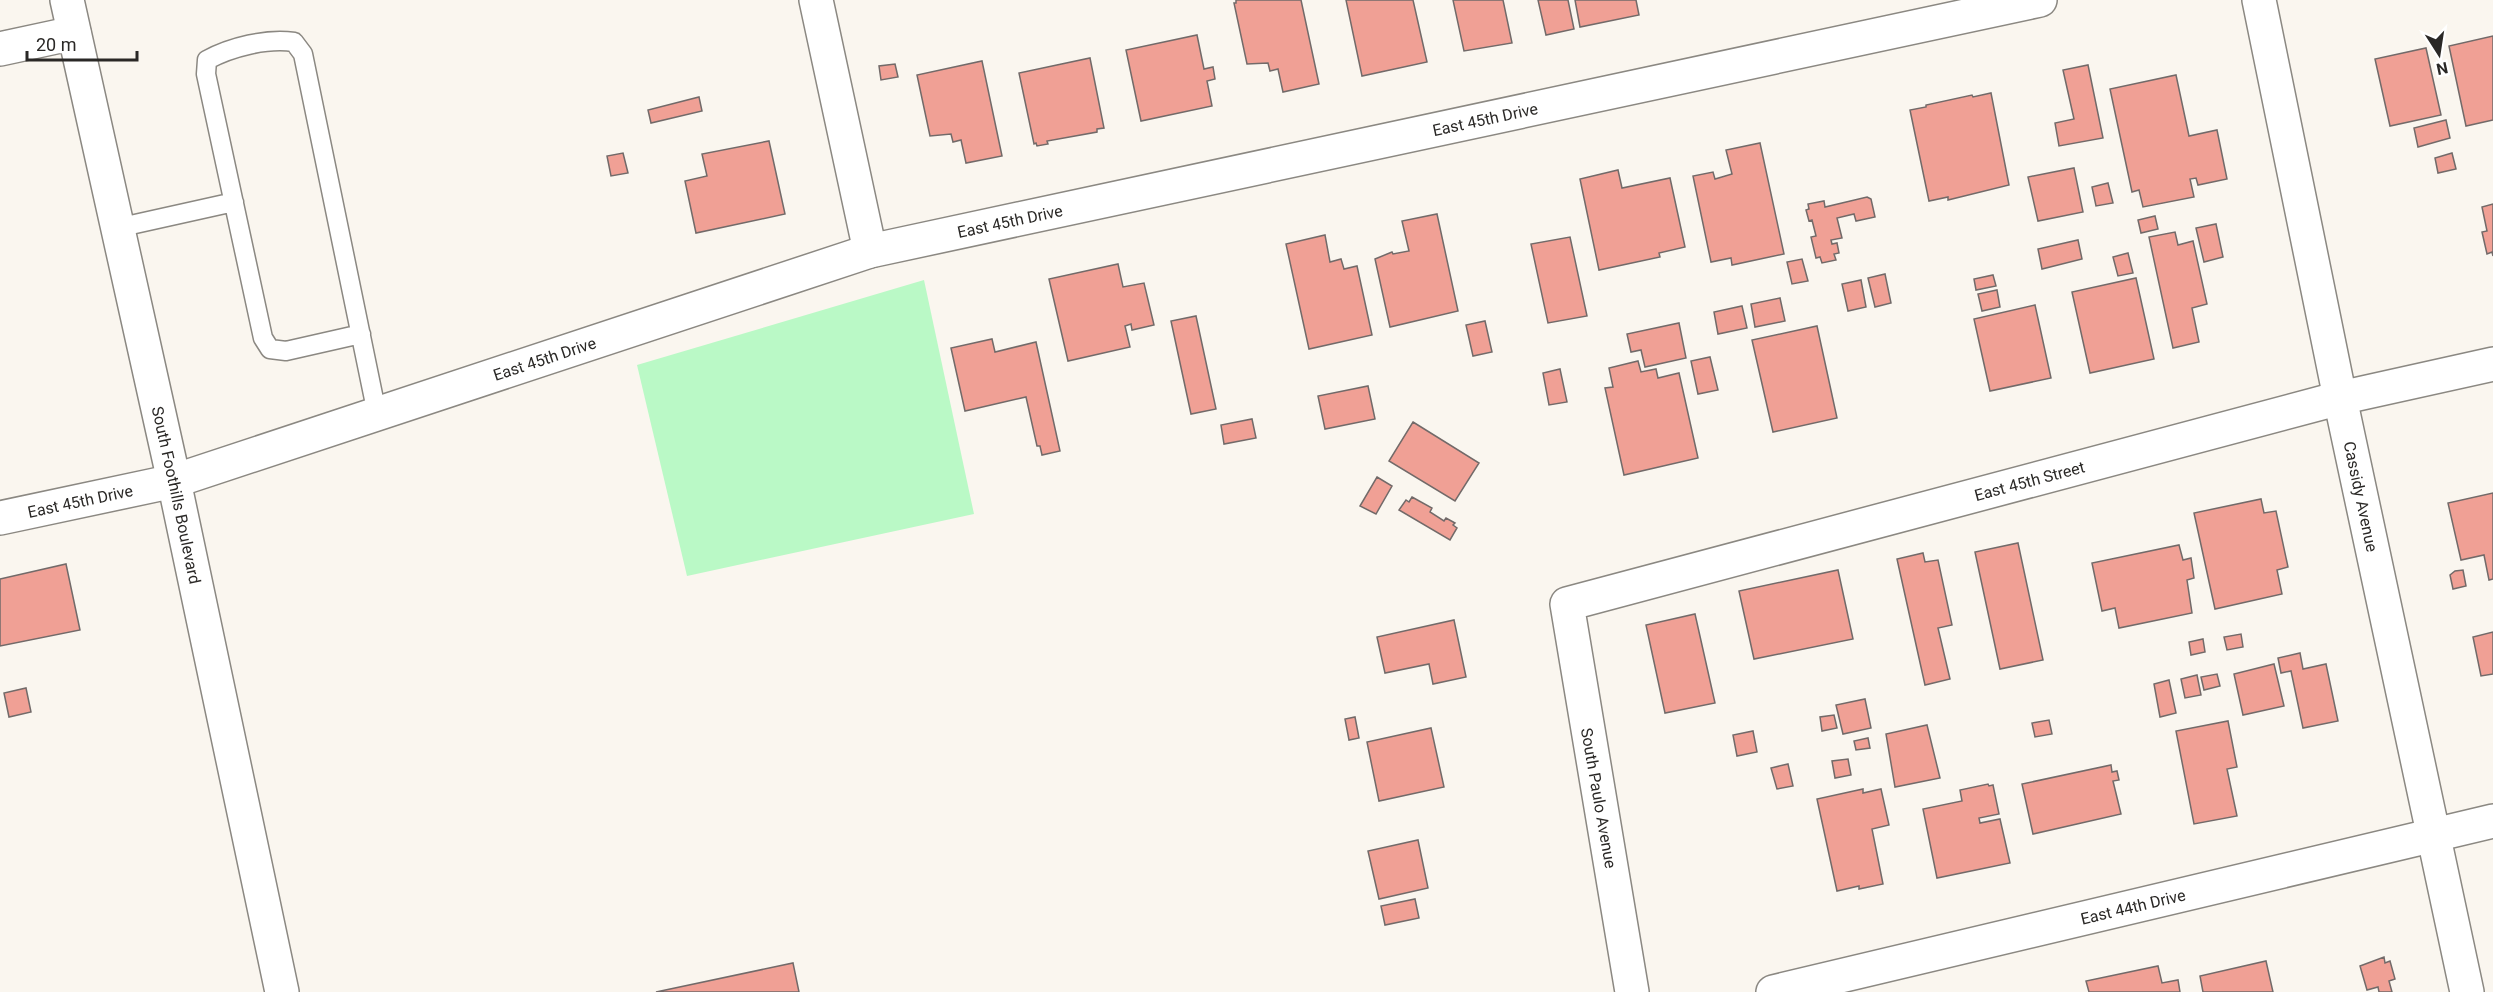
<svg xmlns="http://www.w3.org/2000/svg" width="2493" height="992" font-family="Roboto,sans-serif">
<rect width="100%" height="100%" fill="#faf6ef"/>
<path fill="#baf9c6" d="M924,280L974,514L687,576L637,365Z"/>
<path fill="#f0a095" stroke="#726a69" stroke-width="1.5" d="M1236,0H1301L1319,84L1283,92L1278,69L1270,71L1268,63L1247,64L1234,3H1236Z
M1346,0H1413L1427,62L1362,76Z
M1453,0H1503L1512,43L1464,51Z
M1538,0H1568L1574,29L1546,35Z
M1575,0H1636L1639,15L1580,27Z
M1197,35L1204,69L1213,67L1215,79L1207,81L1212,106L1141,121L1126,50Z
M2493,36V120L2466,126L2449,46Z
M2426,48L2441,115L2390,126L2375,59Z
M1090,58L1104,128L1097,129V132L1047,141L1048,144L1037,146L1036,143L1034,144L1019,73Z
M982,61L1002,156L966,163L961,140L953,142L951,134L930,136L917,75Z
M895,64L898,77L881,80L879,66Z
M2088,65L2103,138L2059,146L2055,123L2074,119L2063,70Z
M2176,75L2189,136L2217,130L2227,179L2198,185L2196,178L2190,179L2194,197L2143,207L2139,190L2132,192L2110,89Z
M1991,93L2009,185L1948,200V197L1929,201L1910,110L1926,107V105L1972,95L1973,97Z
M699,97L702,111L651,123L648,110Z
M2446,120L2450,138L2418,147L2414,128Z
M769,141L785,214L696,233L685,181L707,176L702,154Z
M1760,143L1784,254L1732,265L1731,258L1711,262L1693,176L1713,172L1715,179L1732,174L1726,150Z
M623,153L628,173L611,176L607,156Z
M2452,153L2456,169L2438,173L2435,158Z
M2074,168L2083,212L2038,221L2028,177Z
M1618,170L1622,188L1670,178L1685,247L1659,253L1660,257L1599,270L1580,179Z
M2108,183L2113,203L2096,206L2092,187Z
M1867,197L1871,199L1875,217L1856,221L1854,214L1837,218L1842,238L1831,240L1832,244L1837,243L1839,253L1834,254L1836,260L1822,263L1820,257L1816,258L1811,237L1816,236L1812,220L1809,221L1806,210L1809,209L1808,204L1824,201L1825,207Z
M2493,204V256L2492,252L2487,254L2482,232L2487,231L2482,207Z
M1437,214L1458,311L1390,327L1375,259L1392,252L1393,254L1409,251L1402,221Z
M2155,216L2158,229L2141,233L2138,220Z
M2216,224L2223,257L2204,262L2196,228Z
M2175,232L2178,245L2193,241L2207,304L2192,308L2199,342L2173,348L2149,237Z
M1325,235L1330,262L1341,259L1344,269L1357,266L1372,335L1309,349L1286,244Z
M1570,237L1587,316L1548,323L1531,244Z
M2078,240L2082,259L2042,269L2038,249Z
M2128,253L2133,273L2118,276L2113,257Z
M1802,259L1808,281L1792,284L1787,262Z
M1118,264L1123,287L1144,283L1154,325L1132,330L1131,324L1125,326L1130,347L1068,361L1049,279Z
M1885,274L1891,303L1875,307L1868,278Z
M1993,275L1996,286L1976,290L1974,279Z
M2136,278L2154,359L2090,373L2072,292Z
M1861,280L1866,307L1848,311L1842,284Z
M1997,290L2000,307L1982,311L1978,294Z
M1780,298L1785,321L1755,327L1751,304Z
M2035,305L2051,378L1990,391L1974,319Z
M1742,306L1747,328L1718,334L1714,312Z
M1196,316L1216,409L1191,414L1171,321Z
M1485,321L1492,352L1473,356L1466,325Z
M1679,323L1686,358L1645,367L1641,350L1631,352L1627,334Z
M1817,326L1837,418L1773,432L1752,340Z
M992,339L995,352L1036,342L1060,451L1042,455L1040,446H1037L1026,397L965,411L951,348Z
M1710,357L1718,390L1698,394L1691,361Z
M1638,361L1641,372L1656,369L1658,378L1679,373L1698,458L1624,475L1605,388L1613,387L1609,368Z
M1560,369L1567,402L1549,405L1543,373Z
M1368,386L1375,419L1325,429L1318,396Z
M1252,419L1256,438L1224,444L1221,425Z
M1413,422L1479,463L1455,501L1389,461Z
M1377,477L1392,486L1376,514L1360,506Z
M2493,493V579L2489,580L2484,555L2461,560L2448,503Z
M1412,497L1432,508L1430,512L1444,521L1446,518L1455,523L1453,525L1457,528L1450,540L1399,510L1406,500L1409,502Z
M2261,499L2264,513L2276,511L2288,567L2277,570L2282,594L2215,609L2194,513Z
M2018,543L2043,660L2000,669L1975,552Z
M2179,545L2183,560L2191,558L2194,578L2187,580L2192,613L2119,628L2115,608L2102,611L2092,563Z
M1923,553L1925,562L1938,560L1952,625L1938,628L1950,679L1925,685L1897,559Z
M66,564L80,630L0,646V579Z
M1838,570L1853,639L1754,659L1739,591Z
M2463,570L2466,586L2453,589L2450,575L2455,571Z
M1695,614L1715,703L1665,713L1646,625Z
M1454,620L1466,677L1433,684L1429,664L1385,673L1377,637Z
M2493,632V674L2481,676L2473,637Z
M2241,634L2243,647L2227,650L2224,637Z
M2203,639L2205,652L2191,655L2189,642Z
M2300,653L2303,669L2326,664L2338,721L2303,728L2291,671L2281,673L2278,658Z
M2274,664L2284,706L2243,715L2234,674Z
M2217,674L2220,686L2204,690L2201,677Z
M2197,675L2201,695L2185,698L2181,679Z
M2169,680L2176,713L2160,717L2154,684Z
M26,688L31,712L9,717L4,693Z
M1865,699L1871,728L1843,734L1836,705Z
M1834,715L1837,728L1822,731L1820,717Z
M1355,717L1359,738L1349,740L1345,719Z
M2049,720L2052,734L2035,737L2032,723Z
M2228,721L2237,767L2227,769L2237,816L2194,824L2176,731Z
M1927,725L1940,778L1895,787L1886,734Z
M1431,728L1444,787L1379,801L1367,742Z
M1753,731L1757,752L1737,756L1733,735Z
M1868,738L1870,748L1856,750L1854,741Z
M1848,759L1851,775L1835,778L1832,761Z
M1788,764L1793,786L1777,789L1771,768Z
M2111,765L2112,772L2117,771L2119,780L2113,781L2121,814L2033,834L2022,784Z
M1988,784L1989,786L1993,785L1999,814L1979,818L1980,823L2000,819L2010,863L1937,878L1923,809L1962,801L1960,790Z
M1863,789V793L1881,789L1889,825L1872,829L1883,884L1859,889V886L1837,891L1817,799Z
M1418,840L1428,888L1379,899L1368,851Z
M1415,899L1419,918L1385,925L1381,906Z
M2384,957L2385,963L2390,961L2395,979L2389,981L2392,992H2379L2378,987L2367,990L2360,966Z
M2266,961L2273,992H2203L2200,976Z
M793,963L799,992H656Z
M2158,966L2162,983L2178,980L2180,992H2089L2086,981Z"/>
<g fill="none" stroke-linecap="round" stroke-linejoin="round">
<g stroke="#8b8882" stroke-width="21">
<path id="service" d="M117,228L234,202
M361,334L286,351L270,349L263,338L206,74L207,60C231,47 267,38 294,42L303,54L377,414"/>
</g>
<g stroke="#8b8882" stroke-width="36">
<g id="minor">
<path d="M816,0L870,251"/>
<path id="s1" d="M2259,0L2340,398L2467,992"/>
<path d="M0,49L74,33"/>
<path id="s2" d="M0,518L174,481L870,251L2040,0"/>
<path id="s3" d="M1632,992L1567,604L2340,398L2493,364"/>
<path id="s4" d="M1773,992L2493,821"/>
</g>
</g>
<g stroke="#8b8882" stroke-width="36">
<g id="tertiary">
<path id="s5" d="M67,0L174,481L282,992"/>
</g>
</g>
<use href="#service" stroke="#fff" stroke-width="18"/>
<use href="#minor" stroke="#fff" stroke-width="33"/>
<use href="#tertiary" stroke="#fff" stroke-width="33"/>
</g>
<g text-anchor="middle" stroke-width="5" stroke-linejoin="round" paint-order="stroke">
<g font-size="16" fill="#2a2826" stroke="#fff">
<text dy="6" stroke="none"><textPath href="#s2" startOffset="1540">East 45th Drive</textPath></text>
<text dy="6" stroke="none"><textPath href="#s2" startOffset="1054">East 45th Drive</textPath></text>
<text dy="6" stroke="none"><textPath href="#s2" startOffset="568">East 45th Drive</textPath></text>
<text dy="6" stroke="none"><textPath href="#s3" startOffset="872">East 45th Street</textPath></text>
<text dy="6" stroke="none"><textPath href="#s5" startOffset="507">South Foothills Boulevard</textPath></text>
<text dy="6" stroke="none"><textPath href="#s1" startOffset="507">Cassidy Avenue</textPath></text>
<text dy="6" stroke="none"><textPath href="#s2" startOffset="82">East 45th Drive</textPath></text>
<text transform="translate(1599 798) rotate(80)" y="6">South Paulo Avenue</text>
<text dy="6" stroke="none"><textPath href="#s4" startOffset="370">East 44th Drive</textPath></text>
</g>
</g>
<g transform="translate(2439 54) rotate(168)" stroke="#ffffff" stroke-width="4.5" paint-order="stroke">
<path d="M0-4.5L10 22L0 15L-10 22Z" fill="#2a2826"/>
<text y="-9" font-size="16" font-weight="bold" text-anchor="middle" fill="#2a2826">N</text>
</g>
<path d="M27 51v9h110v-9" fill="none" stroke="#2a2826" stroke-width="3"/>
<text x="36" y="51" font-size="18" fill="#2a2826" stroke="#ffffff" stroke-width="4.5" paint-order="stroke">20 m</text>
</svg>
